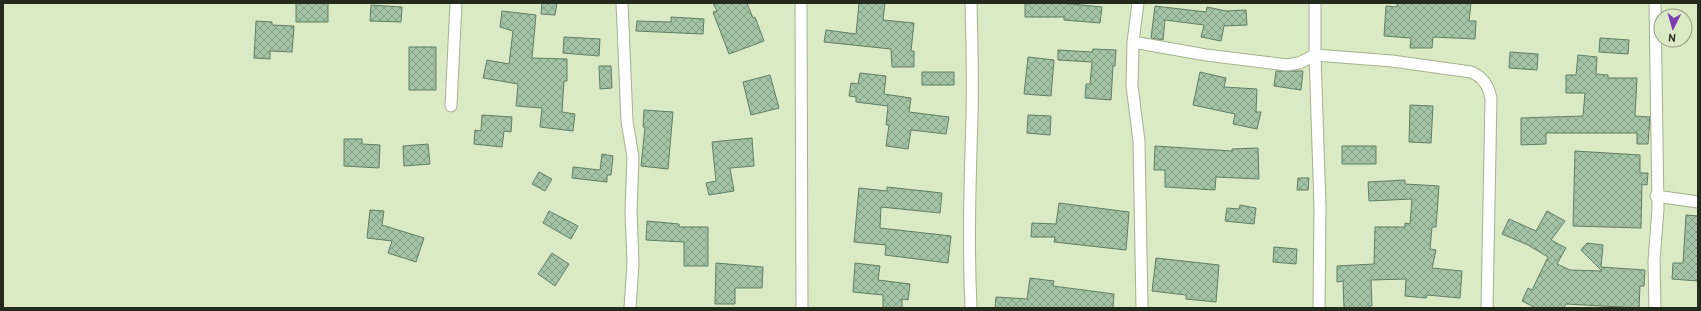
<svg xmlns="http://www.w3.org/2000/svg" width="1701" height="311" font-family="Cabin,sans-serif">
<defs>
<pattern id="building-cross-hatch" width="8" height="8" patternUnits="userSpaceOnUse"><rect width="8" height="8" fill="#a4c4a6"/><path d="M0 0l8 8M0 8l8-8" fill="none" stroke="#859f86"/></pattern>
</defs>
<rect width="100%" height="100%" fill="#daeac4"/>
<path fill="url(#building-cross-hatch)" stroke="#617f63" d="M296,3H328V22H296Z
M542,3H557L555,15L541,14Z
M713,3H747L753,18L755,17L764,41L729,54L713,12L717,11Z
M859,3H885L883,20L914,23L911,51H914V67H892L891,49L824,42L826,30L856,34Z
M1025,3H1062L1102,7L1100,23L1064,20V17H1025Z
M1397,3H1471L1469,21H1476L1475,39L1433,37L1432,48H1410L1411,38L1384,36L1386,6L1397,7Z
M371,5L402,7L401,22L370,21Z
M1155,6L1206,12L1207,7L1226,11L1246,10L1247,25L1224,26L1221,41L1201,37L1204,25L1165,20L1163,40L1151,38Z
M502,11L536,15L532,58L567,59V81H564L562,112L575,114L573,131L540,127L542,108L516,106L518,84L483,78L487,60L509,64L513,31L500,27Z
M671,17L704,19L703,34L636,31L637,21L671,22Z
M256,21L272,22V25L294,26L292,52L270,51V59L254,58Z
M564,37L600,39L599,56L563,53Z
M1600,38L1629,40L1628,54L1599,52Z
M409,47H436V90H409Z
M1093,49L1116,50L1115,66H1113L1111,100L1085,98L1086,84H1090L1092,62L1058,60V50L1092,52Z
M1510,52L1538,54L1537,70L1509,68Z
M1578,55L1597,57L1596,74L1608,75V78H1637L1635,116L1650,117L1648,144H1637V133H1546V144L1521,145V118L1583,116L1585,93H1566V75H1576Z
M1028,57L1054,60L1051,96L1024,94Z
M599,66H611L612,88L600,89Z
M1276,71H1303L1301,90L1274,86Z
M922,72H954V85H922Z
M1200,72L1226,78L1224,87L1257,89L1256,112H1261L1257,129L1233,124L1235,114L1193,105Z
M860,73L886,76L884,94L911,98L909,112L949,117L946,134L911,130L908,149L886,146L889,125H886L888,106L856,102V97L849,96L851,83L858,84Z
M770,75L779,108L751,115L743,82Z
M1410,105L1433,106L1431,143L1409,142Z
M644,110L673,112L668,169L641,166L645,127H643Z
M482,115L512,117L511,132L504,131L502,147L474,144L475,130L481,131Z
M1028,115L1051,116L1050,135L1027,133Z
M752,138L754,166L730,168L734,191L709,195L706,183L716,181L712,142Z
M344,139H362V144L380,145L379,168L344,166Z
M428,144L430,164L404,166L403,146Z
M1155,146L1232,151V149L1258,148L1259,179L1216,177L1215,190L1165,187V170H1154Z
M1342,146H1376V164H1342Z
M1575,151L1640,155V173H1648L1647,185L1642,184L1641,228L1573,226Z
M602,154L613,156L611,175H607V182L572,178L573,167L600,170Z
M539,172L552,179L545,191L532,184Z
M1298,178H1309L1308,190H1297Z
M1405,180V184L1439,186L1436,227H1432L1430,249L1436,250L1432,268L1462,271L1460,298L1427,295L1426,298L1405,296L1406,279L1371,280L1372,306H1369V308H1344L1343,281L1337,282V266L1374,264L1375,227H1405V223L1410,224L1412,199L1369,201L1368,182Z
M887,187L942,193L940,213L881,207L880,228L951,236L948,263L885,255L886,245L854,242L859,188L887,191Z
M1059,203L1129,212L1126,250L1054,242L1055,237H1031L1032,223L1056,224Z
M1240,205L1256,208L1254,224L1225,221L1227,208L1239,209Z
M370,210L384,211L382,225L424,238L416,262L388,253L392,241L367,238Z
M549,211L578,226L571,239L543,223Z
M1547,211L1565,221L1551,240L1566,248L1557,264L1570,270L1602,271L1581,250L1587,243L1603,245L1601,267L1645,270L1644,286H1640L1639,308L1566,304L1564,308H1536L1522,301L1528,288L1532,290L1548,257L1528,245L1502,234L1509,219L1536,231Z
M1686,215L1698,216V281L1672,279L1673,263H1683Z
M647,221L679,224V227H708V266H684V242L646,240Z
M1274,247L1297,249L1296,264L1273,262Z
M552,253L569,264L555,286L538,274Z
M1156,258L1219,265L1216,302L1186,299V295L1152,291Z
M716,263L763,267L762,288H735V304H715Z
M855,263L880,266L878,280L910,284L908,300L902,299V308H883V295L853,292Z
M1030,278L1054,281L1053,286L1114,294L1113,308H995L996,297L1027,299Z"/>
<g fill="none" stroke-linecap="round" stroke-linejoin="round">
<g stroke="#a3b28d" stroke-width="13">
<path id="street" d="M622,3L627,121L633,157L631,211L633,263L630,308
M801,3L802,308
M1138,3L1133,42L1132,86L1139,141L1142,308
M1315,3V55L1320,207L1319,308
M1133,42L1206,55L1287,65L1299,63L1315,55L1392,61L1471,72C1483,77 1488,85 1491,98L1487,308
M451,106L456,3
M1656,196L1698,202
M971,308C968,242 970,182 972,116C973,78 972,41 971,3
M1655,308L1654,261L1658,209L1655,3"/>
</g>
<use href="#street" stroke="#fff" stroke-width="11"/>
</g>
<rect width="1701" height="311" fill="none" stroke="#252b1c" stroke-width="8"/>
<g transform="translate(1673 28) rotate(185)"><circle r="19" fill="#daeac4" stroke="#929e81"/>
<path d="M0-3L7 15L0 10L-7 15Z" fill="#7f3eb3"/>
<text y="-6" font-size="11" font-weight="bold" text-anchor="middle" fill="#252b1c">N</text>
</g>
</svg>
